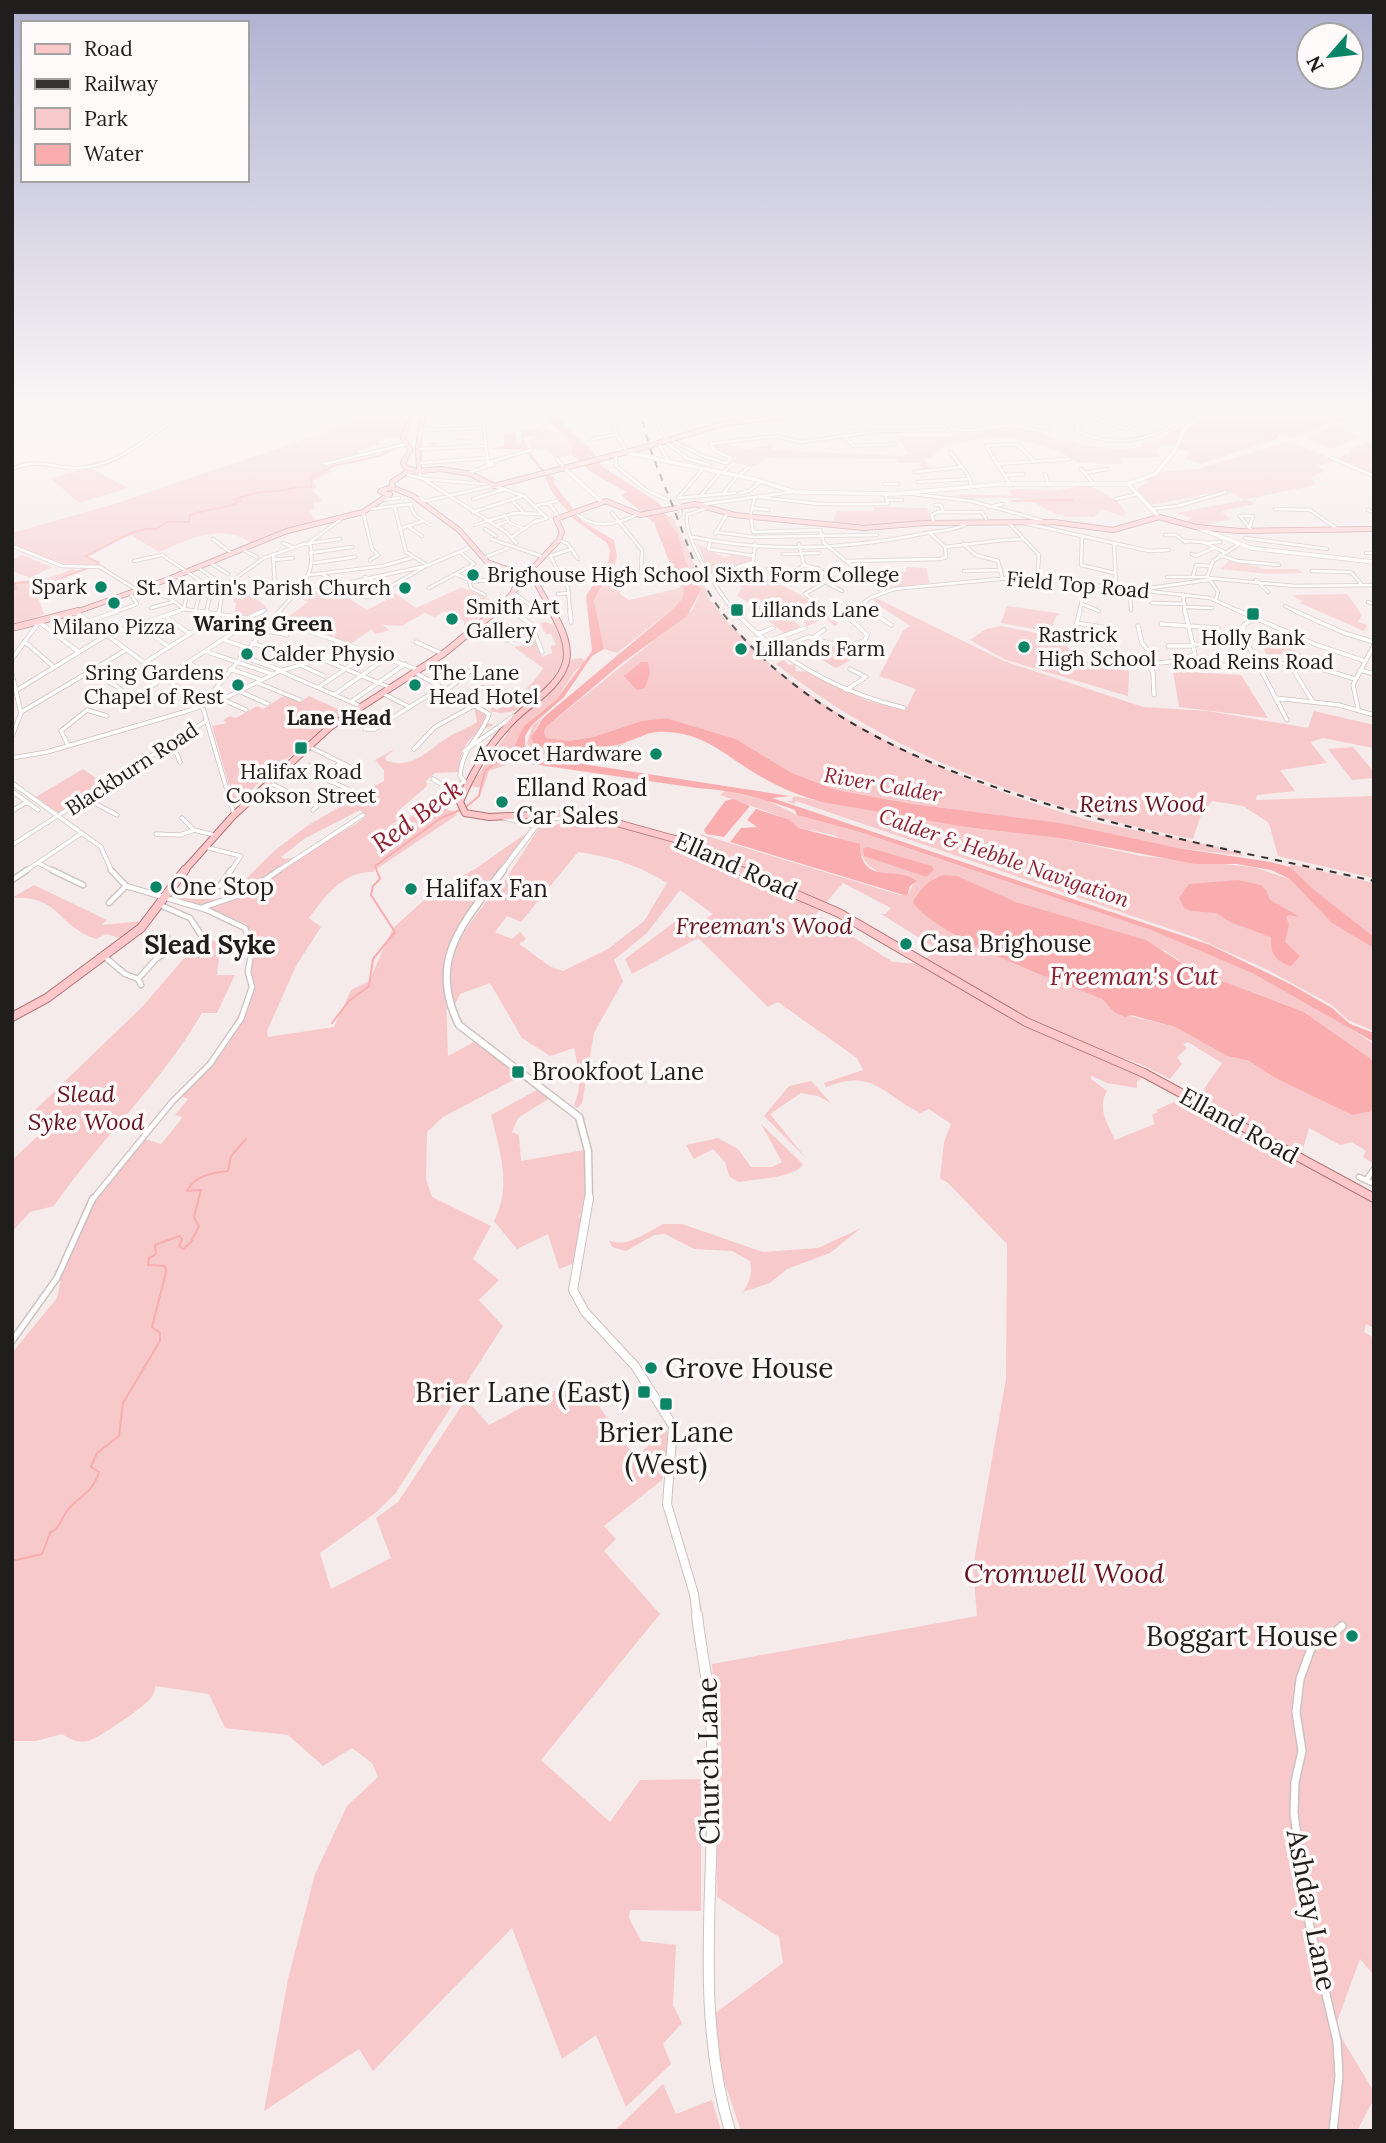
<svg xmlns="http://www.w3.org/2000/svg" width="1386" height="2143" font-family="Lora,serif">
<rect width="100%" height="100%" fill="#f6ebeb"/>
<path fill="#f7c9ca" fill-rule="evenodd" d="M730,407H740L738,412L763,411V407H796L798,413L789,415L785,410L769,413L768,417L731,422L727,419L736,415L734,411L721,410Z
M1218,407H1374V412L1347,417L1293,439L1276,433V435L1283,437L1201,464L1186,459L1189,451L1178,449L1187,428Z
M391,410L396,412L393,415L403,418L401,436L377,441L380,444L357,451L359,455L324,463L331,472L313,481L317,487L312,490L322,501L313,503L315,509L310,511L316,522L253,544C222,522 191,538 159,552L131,535C115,540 101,552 85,554L92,561L99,563C71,579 40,552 12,545V541L19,539H12V533L111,505Z
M1181,426L1184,427L1175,445L1161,446L1155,451L1160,457L1120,458L1124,464L1080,463L1058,451L1016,438L978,439L945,445L932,457L923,458L930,468L922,470L919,463H898L897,459L766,458L755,466L733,463V458L711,445L727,442L729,445L747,449L772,445V450L902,456L909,454L899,439C914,434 931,439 947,437C955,436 961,431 970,431L965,434L975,435L980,431L1023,428L1064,441L1068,439C1088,449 1122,451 1142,447V442L1156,441Z
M1334,426L1360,437L1330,449L1304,437Z
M545,429C559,432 577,438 572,455L556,458L545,448L532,450L527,440Z
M1374,440V475L1339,459L1344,458L1341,456L1351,452L1349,450Z
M1290,441L1336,461L1317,466L1325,471L1311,477L1316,485L1246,499L1255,504L1221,511L1230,519L1215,522L1206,527L1185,523L1190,518L1176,513L1244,500L1227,490L1151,505L1137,489L1146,482L1143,480L1158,472L1197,469Z
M90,468L128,488L79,503L51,478Z
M1088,485L1116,500L1126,513L1123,514L1125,517L1101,509L1094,517C1085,515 1076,518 1067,517C1053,514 1045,508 1033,502C1019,495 989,499 974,498L975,501L935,497L961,498L958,496L960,494L1012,496L1009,490L1016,489L1058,490Z
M874,507L927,508L931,521L876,527L833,524L836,511H874Z
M673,517L710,599L728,623L770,664L767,667L771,666C866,742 979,789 1095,822C1119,828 1234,847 1244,856L1178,848L1037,820L913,804L838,790L792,773L736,739L666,718L641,721L593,737L569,741L546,738L544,732L546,727L693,609L701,590L686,563L680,539L668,520Z
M698,544L726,558L732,554L752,556V561L709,575Z
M22,555L52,567L30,578L12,571V560Z
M616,559L615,571L608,584L616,586L615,589L620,590V594L629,600L680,588L678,581L684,589L682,599L674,608L617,653L604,649L594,602Z
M1230,560L1265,569H1298L1303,573L1267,574L1220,569Z
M747,565L760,569L756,573C784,587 820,601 838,624L834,626L826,618L805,627L806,622L801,618L794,621L802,628L785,634L752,607L755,606L737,596L742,588L738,584L743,582L741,579L747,574L738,568Z
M906,567L926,568L930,583L887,589L877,585L891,581L888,572H906Z
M71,569L78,571L60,579L56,587L36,592L44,614L12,626L15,582C34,579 53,579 71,569Z
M331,587L367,610L386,600L389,589L416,608L462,587L499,604L468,632L464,629V621L444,611L435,617L424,613L402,626L382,625L390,630L375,634L372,629L350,644L333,637L341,630L331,637L274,620L276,616L287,618L308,602L296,597Z
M239,592L249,593L267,607L242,618L234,617L243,614H234L236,603L233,602L235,598H230Z
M1347,594L1362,615L1358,622L1367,625L1364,631L1300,603L1302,601L1291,595Z
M876,598L1004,661L1143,707L1208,711L1308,728L1314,711L1374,725V748L1323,738L1310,742L1327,763L1280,770L1295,791L1257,795L1256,800L1374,796V878L1278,856L1269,823L1243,806L1212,801L1201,815L1193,839C1043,809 897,760 776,664L783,660L789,665L795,664L796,671L808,672L866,700L897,709H906L916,689L879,676L903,631L910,626L877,604L873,599Z
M1007,606L1057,613L1060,615L1056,616L1050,632L1001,623Z
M545,622L554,625C557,633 564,642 564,650C566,667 534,704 520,709C508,713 501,714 490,711L492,707L497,710C516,698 532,687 543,668L514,647L531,644L530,639L526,641L522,636H517L518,641L514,642L510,638L532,631L542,657L552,653L551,646L556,645L551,634H546L540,623Z
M1000,626L1058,637L1080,660L1129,671L1128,696L1006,660L970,640L986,629Z
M1262,629L1281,637L1277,641L1303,655L1266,654L1257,634Z
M823,642L848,650L853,659L836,668L807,651Z
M582,658L585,662L575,671L556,700L537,715L514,747L522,756L539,765L522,763L514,757L508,759V764L489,771L483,788L470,786L514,724L541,699L568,663L573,659Z
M1173,671L1241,675L1268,718L1179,707Z
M285,695L300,702L309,696L344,712L261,780L235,807L212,726L227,723L223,720L230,716L236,718L257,706L263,709Z
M474,706L488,715L485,722L494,725C471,732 460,747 459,772L435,773L426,781L427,786L397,812L398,821L388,826L400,823L430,806L436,809L448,801V810L455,811L457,815L372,872C344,871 324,897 309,918L321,927L296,966L267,1031L268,1037L334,1027L351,990L369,981L393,928L432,893L475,869L528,832L452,941L446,952L445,965L448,1056L474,1042L521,1076L443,1117L427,1132L426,1179L432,1197L491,1226L473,1259L499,1280L479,1300L503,1326L395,1494L374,1514L320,1553L331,1589L391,1558L376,1518L398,1502L466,1399L489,1425L552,1391H588L635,1457L667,1430L670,1453L662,1480L604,1526L616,1539L604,1551L660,1614L541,1760L610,1822L640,1780L701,1779V1911L630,1910L629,1918L641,1941L676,1945L673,2005L682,2023L663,2044L671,2064L626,2107L596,2035L562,2059L512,1928L373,2071L359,2049L264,2111L288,1979L315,1874L347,1806L378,1777L372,1763L352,1748L323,1766L288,1735L225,1728L209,1694L155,1686C155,1688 154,1694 152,1697C147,1705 98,1739 88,1741C76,1743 71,1739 62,1734L36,1741H12V1353L57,1298L61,1278L96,1198L145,1139L161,1144L180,1121L182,1117L175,1115L188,1099L180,1096L208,1071L230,1042L233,1024L248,998L254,948L247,924L200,905L167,897L225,900L274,851L307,826L384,781V770L375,760L395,749L385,757L387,761C412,770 428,750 447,738C456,732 468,728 477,722ZM360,810L366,816L359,822L301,856L285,859L281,857L304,839Z
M544,717L534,730L537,747H613L629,741L607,753L586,755L581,762C565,759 536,758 527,743L533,725Z
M1353,747L1374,772V778L1352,780L1328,749Z
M83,769L106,785L60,814L36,797Z
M725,791L766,800L797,815L863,833L1151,930L1254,974L1328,1014L1374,1044V1061L1304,1012L1191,969L1166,951L1016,902L962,881L936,877L916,895L915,905L960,938L1102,999L1114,1012L1175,1027L1227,1056L1249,1061L1275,1078L1352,1115L1374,1111V1164L1363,1157L1366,1151L1352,1142L1340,1145L1309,1128L1301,1156L1215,1110L1204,1089L1222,1063L1188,1042L1183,1044L1187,1048L1177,1057L1182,1064L1170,1079L1140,1064L1064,1038L925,959L936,951L931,945L881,914H885L891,908L843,883L816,914L893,962L921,964L1041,1033L1144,1077L1137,1081V1088L1107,1083L1092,1076L1090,1078L1107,1091C1097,1107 1107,1123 1115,1140L1155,1124L1152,1115L1158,1112L1156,1110L1183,1098L1374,1202V1328L1366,1324L1364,1332L1374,1338V1975L1360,1959L1335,2027L1374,2092V2099L1357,2131H741L720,2069L714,2014L783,1963L779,1937L717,1897V1753L712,1664L977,1616L973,1567L1006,1379L1007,1244L947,1182L940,1179L944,1142L951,1124L929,1109L920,1113C879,1092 874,1069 826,1087L824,1083L863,1070L857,1058L778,1002L768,1007L698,938L632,974L625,959L681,917L695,925L713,914L680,890L647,933L614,960L623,981L594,1033L582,1103L577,1108L574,1105C583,1087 578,1066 574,1048L550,1056L522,1038L490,983L460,994L454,1006C445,951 460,938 490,896L496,894L539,828C553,830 568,816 586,817C615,820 653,836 682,844L700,834L900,895L908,894L916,879L882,875L867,864L859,851L834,835L799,828L788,819L720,795ZM578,852C612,857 638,865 667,883L644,921L608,949L563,971L551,967L519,944L526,939L520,932L512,939L495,932L507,916L521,922ZM889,854L932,866L926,877L865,856Z
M793,796L965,827L1059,838L1141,856L1253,867L1289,879L1290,864L1374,883V1031L1348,1020L1332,1005L1266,969L1194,937L796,801L794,804L787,801H792Z
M34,885L107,920L101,925L143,921L120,938L106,934L96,939C56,926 61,895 12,898Z
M221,940L217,975H235L217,1013H202C161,1084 100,1139 54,1206L30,1212L12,1232V1160L54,1121L35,1110L143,1006L198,942Z
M811,1081L831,1103L818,1096L801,1093L770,1114L805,1157L764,1116L789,1086Z
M539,1089L550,1098L518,1118L512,1132L519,1135L521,1161L584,1150L585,1211L574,1219L585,1213L574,1263L559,1269L548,1234L517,1249L494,1221C512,1187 500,1151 491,1115Z
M761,1124L803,1164C796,1178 754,1179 738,1182L729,1176L725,1162L713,1149L694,1159L686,1145L718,1138L738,1149L751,1167H772L782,1162Z
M663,1224H682L763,1252L818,1248L861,1228L830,1253L787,1269L770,1283L743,1292C749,1282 753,1274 750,1261L732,1251L694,1249L665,1234L654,1235L626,1251L612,1247L609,1240C625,1249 648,1232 663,1224Z
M663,2084L676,2114L712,2100L721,2131H614Z"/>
<path fill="#faadaf" d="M545,407H554C562,434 595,442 601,466L659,503L668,517L673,516L668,520L679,536L686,563L701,590L687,616L622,663L546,727L544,732L546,738L569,741L593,737L641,721L666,718L736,739L792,773L837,790L913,804L1060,823L1178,848L1271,862L1290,867L1314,890L1374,937V948L1332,923L1290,879L1271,870L1237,864H1195L1059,838L965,827L822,802C799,796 774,785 753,772C730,758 711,740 683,734C647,727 647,737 616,745C592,752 561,753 536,747L531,737L544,717L674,608L682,599L684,589L671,566L654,523L621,495L626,492L591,472L571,454L573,448L568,439L549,422L538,434L524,438C528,451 544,474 556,479L554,481L555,485L583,522L614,540L617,557L594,601L604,649L592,656L564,697L532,725L525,736V745L537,755L551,759L790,796L772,798L1210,945L1292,985L1332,1008L1350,1024L1374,1033V1042L1254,974L1151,930L863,833L797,815L795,810C762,798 731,790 697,788L539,765L522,756L514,747L524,726L556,700L592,651L586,596L608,562L610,551L607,543L572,518L573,515C559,505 550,489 544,475C540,467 529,457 523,449H489L504,447V433L515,432L517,445L522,444L520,432L540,428L548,421L545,410L537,412Z
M641,662H648L650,673L645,688L637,690L624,676Z
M733,799L750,806L724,837L706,834L704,830L725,801Z
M756,809L788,819L799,828L860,844C860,887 900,865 917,881L910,886L907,896L730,842L741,828L757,827L747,820Z
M867,847L932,866L934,870L926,877L864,856L863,849Z
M944,875L957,876L1016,902L1146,940L1191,969L1304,1012L1374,1061V1111L1352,1115L1275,1078L1249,1061L1227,1056L1175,1027L1131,1015L1125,1017L1114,1012L1102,999C1054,979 942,940 913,903C917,891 932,877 944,875Z
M1238,880L1261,885L1266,890L1270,900L1300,917L1289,915L1286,917L1289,924L1285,942L1300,956L1291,966C1275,961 1270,953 1271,937L1230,922L1216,913L1191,911L1184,908L1179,898L1189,884Z"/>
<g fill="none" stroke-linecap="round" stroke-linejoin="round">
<path stroke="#faadaf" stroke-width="2" d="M486,423L504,412H537
M457,439L470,440
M1268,441L1278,437L1275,434L1292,431L1320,419L1345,420L1374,415
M431,443L436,444
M1012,501L1073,500
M97,565L99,563L85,556C108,548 131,526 157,529L166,522H189L190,515C208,508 224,510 241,501L233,500C251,493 259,492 277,491C291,490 296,485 311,487L312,477L333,466L379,456L396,448
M12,592L16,588L14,583L36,582L40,588L55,587L63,577L88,568
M466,807L479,796L485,771L515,748
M332,1023L349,1001L369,986L373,959L395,932L371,895L373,886L380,879L375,866L441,818L460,810
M12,1561L42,1554L50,1533C61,1527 60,1520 67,1511C80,1494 91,1496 99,1472L91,1467L97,1453L119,1436L123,1403L160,1341V1333L152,1327L166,1272L165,1266L148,1265L149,1258L156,1254L155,1245L179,1236L182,1239L179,1246L183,1249L191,1242L199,1226L194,1217L201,1190L187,1191C195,1175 212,1173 228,1171L231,1156L246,1139"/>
<g stroke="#ccc1c1" stroke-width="3.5">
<path id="pedestrian" d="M504,515L510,523L525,529
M475,525L487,521
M495,526L508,521"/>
</g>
<g stroke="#ccc1c1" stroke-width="4.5">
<path id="minor-far4" d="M486,407L483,421L488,464
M618,407L615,432L628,453
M654,407L657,423L667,440
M708,407H728
M966,407L990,429
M997,407L1016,424
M1062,407L1126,429L1166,407
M1115,407L1121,409
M359,410L365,407
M424,410L434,409
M654,411L686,412
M673,412V417L682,418
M402,413L424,408
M914,416L939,417L954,430
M1090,418L1076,425L1078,432C1115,447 1146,442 1180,422L1177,417L1160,411
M854,424L863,433
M845,427L857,426
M422,430L484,428
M844,437L854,446L895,444
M593,439L614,435
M669,439L705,457L726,463L731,458L715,451L710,444L775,436L801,442L879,431L976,430L1012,425L1048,433L1044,421L1046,407
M658,443L669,462
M668,444L686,457
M419,449L486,446
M950,452L968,475L972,486
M616,457V466L646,490L681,506
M685,458L710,465
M1332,458L1374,476
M557,459L565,469
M490,462L531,450
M420,463L488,458
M325,464L406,444
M489,464H492L493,465L487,466Z
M997,464L1070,459
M12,469C45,455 57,473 88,467C128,461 158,428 192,407
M1081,469L1094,484
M420,472V477L506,532L516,543
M915,472L962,467
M469,473L487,466
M722,473L734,463
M1084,473L1107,469
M1045,474L1049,485
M408,475L420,478
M1004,475L1023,474
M739,476L749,467
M424,479L486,484
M918,482L969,479
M884,484H898
M1010,484L986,446L1017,444L1034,461
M495,486L524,496L547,518L536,522
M740,493L749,491L760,482
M905,493L971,501L1047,522
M723,494L737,476
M700,496L720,473
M757,497L819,504H888L885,494
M419,498L426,501L492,486
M678,498L735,493
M678,498L703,469
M473,499L505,489
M1116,499L1139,494
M380,500L399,498
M512,500L524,513
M887,500H902
M549,503L559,517
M410,505L415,515L430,525
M698,505L792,492
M935,505H941L943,512
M535,506L557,501
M678,506L681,514
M989,507L1002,504
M395,508L406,552L427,565
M706,508L687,515C683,538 720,595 736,613
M752,508L768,510
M370,509L411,504
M1151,509L1178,506L1226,492
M1275,509L1310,510L1339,530
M1368,510L1374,512
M363,512L372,549L378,555L370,560
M473,512L523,496
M612,513L642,550L641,573
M578,515C596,530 619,524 638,514
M750,517L755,497
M751,517L753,532
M487,521L515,513L540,514
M934,523L932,515L937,512H982L986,519
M1009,523L1039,555L1037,579
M1024,523L1149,551L1169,550
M1250,526L1253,516H1240L1252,531
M409,527L422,536
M399,529L423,521
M485,529L496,536
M716,532L754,537
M753,532L820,530L824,543L884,592
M930,533L945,547
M715,534L727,514
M1165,535H1176L1185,542
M512,537L537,520
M693,537C769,553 850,549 926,533C940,531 956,530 968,523
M754,537L877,535
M1082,537L1081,565L1115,573
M1245,538L1327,549
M213,539L231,553
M491,539L541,556
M559,540L568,544L578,559
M711,540L708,549L754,556
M1005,540L1023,539
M1185,541L1203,542L1224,552
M283,543L292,547
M1114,543L1116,587
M1208,543L1220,542
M963,544L976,555L998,561L1002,577
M12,546L62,566L100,567L137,590L168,597L184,609L208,613
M945,547L1003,540
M241,549L257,557
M310,553L352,547
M1366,553H1374
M273,554L275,586
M783,554L819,553
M1192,554L1196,556L1214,548
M1220,555L1237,561L1279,565
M486,557L508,548
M273,560L293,558
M134,561L162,555L214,590
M848,561L940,559L946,557L945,547
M209,562L228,574
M314,563L355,557
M804,565L819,569L826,576L825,582L842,591
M197,567L225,586
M768,569L790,579
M964,571L1001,570
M1312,571L1351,572L1362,585
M322,574L339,583
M456,574L469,580L471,588L485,595
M309,575L383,566L411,558
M176,576L200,592L195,612
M826,576L843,581
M1193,576L1196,565L1209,566
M365,577L389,588
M707,577L753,562L755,544
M1167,577H1207
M1207,577L1213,561L1238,545
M1208,577L1218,592L1216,599
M786,578L804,565L799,544
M1208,578L1295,586L1374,585
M166,580L187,593L184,609L173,613
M1256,580L1268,592
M469,582L488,580L501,583
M353,587L350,589L365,597L374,596L426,566L469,548
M429,588L474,564L460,552
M1143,589L1208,580
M1086,590L1108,589
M1120,590L1130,595L1131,610
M513,592L530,605
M558,594L569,593
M1183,594L1185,613
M292,595L426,566
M168,597L223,587L264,558L304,544L340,539
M1368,602L1374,604
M1152,603L1185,604
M819,604L805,594L825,582
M1082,604L1099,611
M503,605L514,613
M861,605L872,613
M1285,606L1299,613
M1186,607L1212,608
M151,608L172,602
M113,613L137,604L130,593
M206,613L211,591
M219,613L223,587
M259,613L265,610
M278,613C300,586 317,578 310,542L344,517
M570,613L568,588L550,556L572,549
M851,613L870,598L894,589L1021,577L1210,598L1243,613
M1079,613L1086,584"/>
</g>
<g stroke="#ccc1c1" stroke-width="5">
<path id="minor-far3" d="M196,611L292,625L419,670
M512,611L531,624L542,652
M570,611L571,622
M734,611C781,661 838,692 904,708
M870,611L891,625
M1080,611L1076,626C1097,661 1160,673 1195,654L1185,611
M1239,611L1317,645L1365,661
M1295,611L1344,633L1374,642
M76,612L201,705
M206,614L207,611
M165,616L190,634
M1257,617L1244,625L1243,635L1287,720
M125,618L135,625
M245,619L263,611
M89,621L118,611
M1077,623L1107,628
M1161,624L1218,628L1220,632
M138,625L169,647
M1138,626L1142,643L1155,659
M264,630L287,635
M757,634L773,628
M814,637L824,630
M224,640L248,648
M507,640L532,628
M25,642L54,667
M416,642L443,654
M766,642L805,628
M252,643L309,662
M1194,644L1218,645
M1168,646H1194
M777,650L808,637L845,648L865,640L867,635L847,616L854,611
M205,651L272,674
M318,652L330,656
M241,656L283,671
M12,659L39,622L79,652
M1188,659L1198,664L1238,666
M324,660L391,688
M188,662L219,682
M1146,662L1153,672L1154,695
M1255,662L1309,665L1355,679
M144,663L218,616L219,611
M300,665L324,676
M230,669L262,680
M1360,670L1374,674
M91,672L116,686L139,704
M282,672L358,705
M416,673L489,714C481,739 462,746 460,776L467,784
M1295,673L1313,702
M12,674L21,713L12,736
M258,683L300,700
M150,687L251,621
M319,687L369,653
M448,689L477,666
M17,690L107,635L179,611
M846,690L866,677L850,669
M241,692L268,704
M335,694L388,657
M384,694L409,707
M463,696L481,688H494
M1275,698L1339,705L1374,715
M224,700L246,710
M352,701L405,664
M202,705L280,611
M202,705L234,814
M1358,708L1353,685L1374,645
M23,711L126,650
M365,729H375L438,689
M68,745L61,731L87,710L107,716
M308,746L358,771
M165,749L177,754L180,762
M414,749L435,727L475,705
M464,751L514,716
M12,758L47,752L184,712L223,699L280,671L357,649
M339,764L322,778L348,789
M311,765L328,773
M433,779L450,790
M268,782L317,806
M12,783L101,847L112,872
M12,791L38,810
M87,799L117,815
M424,806L462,783
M313,810L324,800
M12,811L27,802
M182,818L194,830L214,835
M156,834L180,835L194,830
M12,845L206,721
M205,847L241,856L230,872
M38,863L56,872
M24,872L82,833
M276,872L363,815"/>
</g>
<g stroke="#ccc1c1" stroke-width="7">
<path id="minor-far2" d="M52,870L83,885
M12,880L27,870
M220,886L231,870
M109,903L126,886
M160,905L190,918L203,938
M201,908L248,892L279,870
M166,937L178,948
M105,957L125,974L138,979L141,985
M138,979L156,959L174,947
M1359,1177L1372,1183
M1366,1180L1374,1169
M92,1200L172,1102L210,1064L241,1019L252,987L248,972L252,948L245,928L207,910L126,886L111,870"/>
</g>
<g stroke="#ccc1c1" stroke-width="8">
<path id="minor-far1" d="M12,1341L57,1278L93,1198"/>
</g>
<g stroke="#ccc1c1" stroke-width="10">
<path id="minor" d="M1333,2131L1339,2076L1337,2041L1308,1918L1294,1813L1295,1782L1302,1751L1296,1712L1300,1679L1313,1643L1328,1638L1342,1626"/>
</g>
<g stroke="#ccc1c1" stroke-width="5">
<path id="tertiary-far4" d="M628,453L649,457
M661,460L754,479L795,492L894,494L1000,484H1128L1155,474L1174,452L1185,428L1215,407
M565,469L601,501
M1128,484L1159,517
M1198,528L1251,548L1374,562"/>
</g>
<g stroke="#ccc1c1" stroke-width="6">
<path id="tertiary-far3" d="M536,826L555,818L574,816
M501,872L536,826L503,817"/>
</g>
<g stroke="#ccc1c1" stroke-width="9">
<path id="tertiary-far2" d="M503,870C465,921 426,959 459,1025L579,1117L588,1151L589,1200"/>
</g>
<g stroke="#ccc1c1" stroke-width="10">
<path id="tertiary-far1" d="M589,1198L573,1290L585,1312L635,1366L673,1426L667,1504L694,1594L697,1616"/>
</g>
<g stroke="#ccc1c1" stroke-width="12">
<path id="tertiary" d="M697,1615C701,1650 709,1685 711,1721C720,1857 690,1998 730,2131"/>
</g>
<g stroke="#b07476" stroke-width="6">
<path id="primary-far2" d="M388,407L409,419L403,438L410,449
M655,444L723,424L858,407
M418,448L424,407
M418,448L419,468
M410,451L403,463L406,468L414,470
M393,488L392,482L407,472L441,469L471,474L494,486L646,447
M389,495L380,491L391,487L413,496L459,530L487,562L523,575
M526,575L533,577L553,613
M513,592L519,578L526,575L559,540L562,532L556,519L606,501L640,515L695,504L735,515L864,528L925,523L1053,522L1113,530L1159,517L1196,527L1239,531L1374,529
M73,613L166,580L287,531L363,512L390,494
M494,613L519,586L534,579"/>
</g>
<g stroke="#b07476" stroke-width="8">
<path id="primary-far1" d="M552,611C560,626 570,644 566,662C559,688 529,703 512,721C490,744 472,772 460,802L465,813L489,817L581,813L689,843L742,872
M12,628L78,611
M183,872L233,816L330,727L443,654L496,611"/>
</g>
<g stroke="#b07476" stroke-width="10">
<path id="primary" d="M739,870L839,913L1026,1022L1144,1073L1374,1198
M12,1017L47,998L141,928L185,870"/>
</g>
<use href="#pedestrian" stroke="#fff" stroke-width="2"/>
<use href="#minor-far4" stroke="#fff" stroke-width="2.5"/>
<use href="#minor-far3" stroke="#fff" stroke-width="3.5"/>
<use href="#minor-far2" stroke="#fff" stroke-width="4.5"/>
<use href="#minor-far1" stroke="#fff" stroke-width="5"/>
<use href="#minor" stroke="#fff" stroke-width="7"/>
<use href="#tertiary-far4" stroke="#fff" stroke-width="3.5"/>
<use href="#tertiary-far3" stroke="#fff" stroke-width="4.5"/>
<use href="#tertiary-far2" stroke="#fff" stroke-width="6"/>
<use href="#tertiary-far1" stroke="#fff" stroke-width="8"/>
<use href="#tertiary" stroke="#fff" stroke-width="10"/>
<use href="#primary-far2" stroke="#fec8ca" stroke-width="4.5"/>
<use href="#primary-far1" stroke="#fec8ca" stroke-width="6"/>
<use href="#primary" stroke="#fec8ca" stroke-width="8"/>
<path stroke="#363232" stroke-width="2" stroke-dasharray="7 7" stroke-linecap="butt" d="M641,407C645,445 662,477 675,512C688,545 698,579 719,608C849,789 1170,835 1374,881"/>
<g stroke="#ccc1c1" stroke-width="5" stroke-linecap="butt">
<path id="tertiary-bridge" d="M649,457L661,460"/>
</g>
<g stroke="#b07476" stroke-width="6" stroke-linecap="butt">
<path id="primary-bridge" d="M646,447L655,444"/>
</g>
<use href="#tertiary-bridge" stroke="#fff" stroke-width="3.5"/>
<use href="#primary-bridge" stroke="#fec8ca" stroke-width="4.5"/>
</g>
<linearGradient id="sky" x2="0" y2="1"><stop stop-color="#afb1d1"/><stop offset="0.58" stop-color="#fbf6f6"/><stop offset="1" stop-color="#fbf6f6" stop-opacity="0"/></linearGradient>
<rect width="1386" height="707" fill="url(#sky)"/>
<g fill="#0c8566" stroke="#fefafa" stroke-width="2.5">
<circle cx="473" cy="575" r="7"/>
<circle cx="101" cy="587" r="7"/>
<circle cx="405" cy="588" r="7"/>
<circle cx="114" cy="603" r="7"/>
<rect x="730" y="603" width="14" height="14" rx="3.5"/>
<rect x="1246" y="607" width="14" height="14" rx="3.5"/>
<circle cx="452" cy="619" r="7"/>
<circle cx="1024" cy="647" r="7"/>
<circle cx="741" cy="649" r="7"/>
<circle cx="247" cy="654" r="7"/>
<circle cx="238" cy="685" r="7"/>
<circle cx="415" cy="685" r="7"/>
<rect x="294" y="741" width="14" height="14" rx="3.5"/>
<circle cx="656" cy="754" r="7"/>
<circle cx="502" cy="802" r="7"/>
<circle cx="156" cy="887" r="7"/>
<circle cx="411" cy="889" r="7"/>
<circle cx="906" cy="944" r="7"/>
<rect x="511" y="1065" width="14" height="14" rx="3.5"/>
<circle cx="651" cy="1368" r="7"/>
<rect x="637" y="1385" width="14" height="14" rx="3.5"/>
<rect x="659" y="1397" width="14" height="14" rx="3.5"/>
<circle cx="1352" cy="1636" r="7"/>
</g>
<g text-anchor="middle" stroke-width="7" stroke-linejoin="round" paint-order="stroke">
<g font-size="21" fill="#201d1d" stroke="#fefafa" text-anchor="start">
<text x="487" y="582">Brighouse High School Sixth Form College</text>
<text x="87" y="594" text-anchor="end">Spark</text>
<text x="391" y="595" text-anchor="end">St. Martin's Parish Church</text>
<text x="466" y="614">Smith Art<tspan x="466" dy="24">Gallery</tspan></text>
<text x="751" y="617">Lillands Lane</text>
<text x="114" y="634" text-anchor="middle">Milano Pizza</text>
<text x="1038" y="642">Rastrick<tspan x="1038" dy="24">High School</tspan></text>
<text x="1253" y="645" text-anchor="middle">Holly Bank<tspan x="1253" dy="24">Road Reins Road</tspan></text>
<text x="755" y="656">Lillands Farm</text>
<text x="261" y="661">Calder Physio</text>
<text x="224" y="680" text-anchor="end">Sring Gardens<tspan x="224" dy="24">Chapel of Rest</tspan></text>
<text x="429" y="680">The Lane<tspan x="429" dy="24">Head Hotel</tspan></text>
<text x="642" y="761" text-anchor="end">Avocet Hardware</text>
<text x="301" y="779" text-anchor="middle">Halifax Road<tspan x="301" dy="24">Cookson Street</tspan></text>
</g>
<g font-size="21" fill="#201d1d" stroke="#fefafa">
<text transform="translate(1078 585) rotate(5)" y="7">Field Top Road</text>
<text transform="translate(132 769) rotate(-33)" y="7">Blackburn Road</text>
</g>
<g font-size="21" font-weight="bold" fill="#201d1d" stroke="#fefafa">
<text x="263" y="631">Waring Green</text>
<text x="339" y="725">Lane Head</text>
</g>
<g font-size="21" font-style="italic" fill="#8d2131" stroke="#fefafa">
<text transform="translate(883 785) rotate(10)" y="7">River Calder</text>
<text transform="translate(1004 858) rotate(19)" y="7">Calder &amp; Hebble Navigation</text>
</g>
<g font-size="24" fill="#201d1d" stroke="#fefafa" text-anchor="start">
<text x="516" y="796">Elland Road<tspan x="516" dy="28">Car Sales</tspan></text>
<text x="170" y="895">One Stop</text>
<text x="425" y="897">Halifax Fan</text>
<text x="920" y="952">Casa Brighouse</text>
<text x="532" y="1080">Brookfoot Lane</text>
</g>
<g font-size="24" font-style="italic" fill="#661522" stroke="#fefafa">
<text x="1142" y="812">Reins Wood</text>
<text x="764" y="934">Freeman's Wood</text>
<text x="86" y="1102">Slead<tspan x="86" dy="28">Syke Wood</tspan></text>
</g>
<g font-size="24" fill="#201d1d" stroke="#fefafa">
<text transform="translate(736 866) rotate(24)" y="8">Elland Road</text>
<text transform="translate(1239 1126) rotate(29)" y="8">Elland Road</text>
</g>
<g font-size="26" font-style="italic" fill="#8d2131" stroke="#fefafa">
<text transform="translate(417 816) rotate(-36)" y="9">Red Beck</text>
<text x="1134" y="985">Freeman's Cut</text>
</g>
<g font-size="26" font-weight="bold" fill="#201d1d" stroke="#fefafa">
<text x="210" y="954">Slead Syke</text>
</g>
<g font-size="28" fill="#201d1d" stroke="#fefafa" text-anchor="end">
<text x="665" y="1378" text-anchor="start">Grove House</text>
<text x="630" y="1402">Brier Lane (East)</text>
<text x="666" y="1442" text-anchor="middle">Brier Lane<tspan x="666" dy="32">(West)</tspan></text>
<text x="1338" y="1646">Boggart House</text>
</g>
<g font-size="28" font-style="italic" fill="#661522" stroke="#fefafa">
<text x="1064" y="1583">Cromwell Wood</text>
</g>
<g font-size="28" fill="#201d1d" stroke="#fefafa">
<text transform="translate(708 1761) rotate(-91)" y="10">Church Lane</text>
<text transform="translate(1312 1910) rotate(79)" y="10">Ashday Lane</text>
</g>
</g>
<rect width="1386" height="2143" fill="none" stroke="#201d1d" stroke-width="28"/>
<rect x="21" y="21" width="228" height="161" fill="#fefafa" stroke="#a5a2a2" stroke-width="2"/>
<rect x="35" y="44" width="35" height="10" fill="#fec8ca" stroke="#a5a2a2" stroke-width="2"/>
<text x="84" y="56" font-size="21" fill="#201d1d">Road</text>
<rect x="35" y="79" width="35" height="10" fill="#363232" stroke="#a5a2a2" stroke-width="2"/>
<text x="84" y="91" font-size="21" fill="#201d1d">Railway</text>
<rect x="35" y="108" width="35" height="21" fill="#f7c9ca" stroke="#a5a2a2" stroke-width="2"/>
<text x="84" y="126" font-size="21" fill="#201d1d">Park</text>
<rect x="35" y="144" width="35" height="21" fill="#faadaf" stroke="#a5a2a2" stroke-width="2"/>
<text x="84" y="161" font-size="21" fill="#201d1d">Water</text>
<g transform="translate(1330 56) rotate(242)"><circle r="33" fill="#fefafa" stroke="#a5a2a2" stroke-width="2"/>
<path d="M0-5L12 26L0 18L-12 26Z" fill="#0c8566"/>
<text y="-10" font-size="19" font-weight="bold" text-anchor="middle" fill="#201d1d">N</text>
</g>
</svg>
